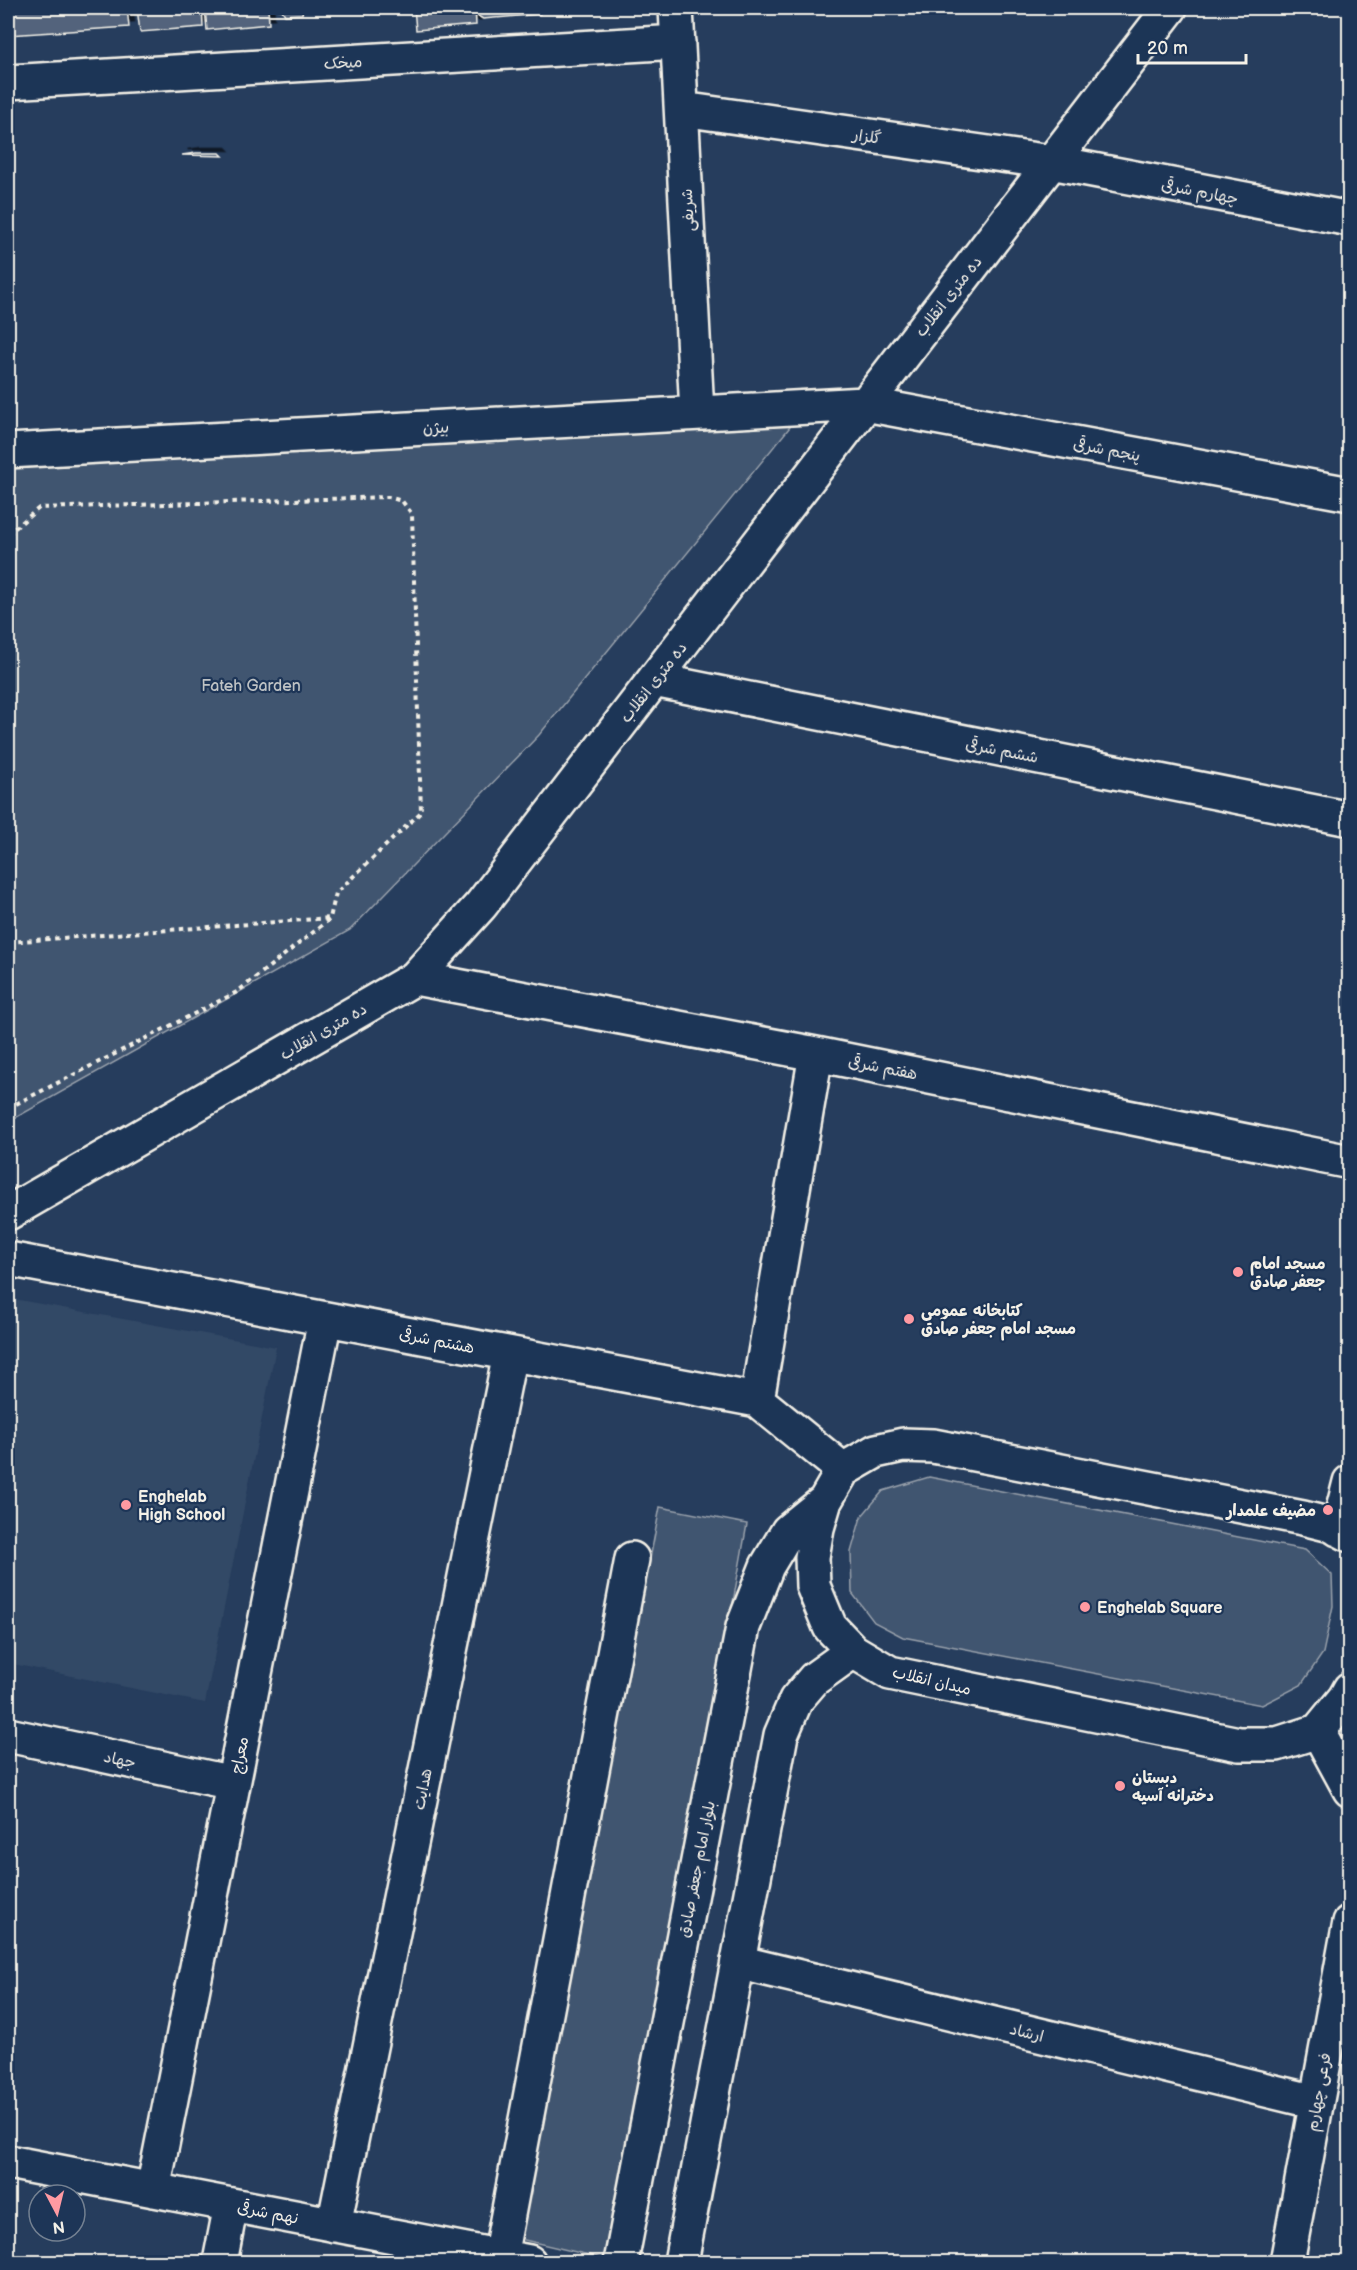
<svg xmlns="http://www.w3.org/2000/svg" width="1357" height="2270" font-family="'Balsamiq Sans','Playpen Sans Arabic',sans-serif">
<defs>
<filter id="shadow"><feDropShadow dx="5.5" dy="-5.5" stdDeviation="0" flood-color="#0009"/></filter>
</defs>
<rect width="100%" height="100%" fill="#263d5d"/>
<filter id="ink" filterUnits="userSpaceOnUse"><feTurbulence type="fractalNoise" baseFrequency=".0167" numOctaves="2"/><feDisplacementMap in="SourceGraphic" scale="12" xChannelSelector="R" yChannelSelector="G"/><feConvolveMatrix kernelMatrix="1 2 1 2 8 2 1 2 1" color-interpolation-filters="sRGB"/></filter>
<g filter="url(#ink)">
<path fill="#334966" d="M8,1298L276,1347L205,1703L8,1663Z"/>
<path fill="#40546f" stroke="#9aa2ac" stroke-width="1.5" d="M794,422L539,735L350,930L8,1122V451Z
M929,1477L1305,1550L1332,1575L1333,1606L1323,1653L1301,1685L1262,1705L903,1637L874,1622L852,1593L851,1552L861,1517L883,1491Z
M660,1507L747,1524L615,2261L520,2239Z"/>
<path fill="#52647b" stroke="#f4f1e8" stroke-width="1.5" filter="url(#shadow)" d="M8,8H127L129,27L8,35Z
M137,8H202L203,27L140,32Z
M205,8H268L269,24L207,30Z
M269,8H303L302,14L285,15L282,10Z
M319,8H375L320,10Z
M414,8H475L476,25L416,30Z
M478,8H540V14L483,19L478,16Z
M196,153H220L223,156L182,155Z"/>
<g fill="none" stroke-linecap="round" stroke-linejoin="round">
<g stroke="#f4f1e8" stroke-width="38">
<path id="minor" d="M676,8L697,413
M8,82L678,42
M682,109L1051,162L1350,219
M8,451L865,404L1350,494
M654,680L1350,819
M415,978L816,1054L1350,1162
M8,1213L415,978L481,905L1170,8
M8,1259L757,1400L843,1470
M757,1400L816,1054
M1318,1731L1350,1790
M8,1735L233,1783
M738,1962L1316,2102
M8,2162L529,2262
M153,2190L325,1319
M334,2225L510,1354
M500,2257L632,1559
M220,2262L231,2205
M1287,2262L1350,1922"/>
</g>
<g stroke="#f4f1e8" stroke-width="38">
<path id="secondary" d="M1338,1529L1350,1482
M1350,1535L1331,1525L1303,1518L933,1446L903,1445L876,1451L843,1470L825,1501L817,1528L812,1557L813,1586L830,1627L853,1651L890,1673L1239,1744H1277L1318,1731L1345,1698L1350,1689
M621,2262L743,1627L767,1566L788,1531L825,1501
M681,2262L781,1735L796,1700L814,1679L853,1651"/>
</g>
<path stroke="#f4f1e8" stroke-width="4" stroke-dasharray="4.5 4.5" stroke-linecap="butt" d="M8,534L39,508L388,497L402,501L412,514L421,812L336,893L330,918L8,942
M8,1108L237,992L330,919"/>
<use href="#minor" stroke="#1d3557" stroke-width="33"/>
<use href="#secondary" stroke="#1d3557" stroke-width="33"/>
</g>
</g>
<g fill="#ff9aa2" stroke="#1d3557" stroke-width="2">
<circle cx="1238" cy="1272" r="6"/>
<circle cx="909" cy="1319" r="6"/>
<circle cx="126" cy="1505" r="6"/>
<circle cx="1328" cy="1510" r="6"/>
<circle cx="1085" cy="1607" r="6"/>
<circle cx="1120" cy="1786" r="6"/>
</g>
<g text-anchor="middle" stroke-width="4.5" stroke-linejoin="round" paint-order="stroke">
<g font-size="16" fill="#f4f1e8" stroke="#1d3557">
<text transform="translate(343 62) rotate(-3)" y="6">میخک</text>
<text transform="translate(867 136) rotate(8)" y="6">گلزار</text>
<text transform="translate(1200 191) rotate(11)" y="6">چهارم شرقی</text>
<text transform="translate(687 210) rotate(-93)" y="6">شریفی</text>
<text transform="translate(948 296) rotate(-52)" y="6">ده متری انقلاب</text>
<text transform="translate(436 427) rotate(-3)" y="6">بیژن</text>
<text transform="translate(1107 449) rotate(11)" y="6">پنجم شرقی</text>
<text transform="translate(653 682) rotate(-52)" y="6">ده متری انقلاب</text>
<text transform="translate(1002 750) rotate(11)" y="6">ششم شرقی</text>
<text transform="translate(323 1031) rotate(-30)" y="6">ده متری انقلاب</text>
<text transform="translate(883 1067) rotate(11)" y="6">هفتم شرقی</text>
<text transform="translate(437 1340) rotate(11)" y="6">هشتم شرقی</text>
<text transform="translate(932 1680) rotate(13)" y="6">میدان انقلاب</text>
<text transform="translate(239 1755) rotate(-79)" y="6">معراج</text>
<text transform="translate(120 1759) rotate(12)" y="6">جهاد</text>
<text transform="translate(422 1789) rotate(-79)" y="6">هدایت</text>
<text transform="translate(696 1869) rotate(-79)" y="6">بلوار امام جعفر صادق</text>
<text transform="translate(1027 2032) rotate(14)" y="6">ارشاد</text>
<text transform="translate(1318 2092) rotate(-80)" y="6">فرعی چهارم</text>
<text transform="translate(268 2212) rotate(11)" y="6">نهم شرقی</text>
</g>
<g font-size="16" fill="#bec2c4" stroke="#1d3557">
<text x="251" y="691">Fateh Garden</text>
</g>
<g font-size="16" font-weight="bold" fill="#f4f1e8" stroke="#1d3557" text-anchor="start">
<text x="1250" y="1269">مسجد امام<tspan x="1250" dy="18">جعفر صادق</tspan></text>
<text x="921" y="1316">کتابخانه عمومی<tspan x="921" dy="18">مسجد امام جعفر صادق</tspan></text>
<text x="138" y="1502">Enghelab<tspan x="138" dy="18">High School</tspan></text>
<text x="1316" y="1516" text-anchor="end">مضیف علمدار</text>
<text x="1097" y="1613">Enghelab Square</text>
<text x="1132" y="1783">دبستان<tspan x="1132" dy="18">دخترانه آسیه</tspan></text>
</g>
</g>
<rect width="1357" height="2270" fill="none" stroke="#1d3557" stroke-width="30"/>
<rect x="15" y="15" width="1327" height="2240" fill="none" stroke="#f4f1e8" stroke-width="2" filter="url(#ink)"/>
<g transform="translate(57 2213) rotate(173)"><circle r="28" fill="#1d3557" stroke="#738091" stroke-width="1.5"/>
<path d="M0-4.5L10 22L0 15L-10 22Z" fill="#ff9aa2"/>
<text y="-9" font-size="16" font-weight="bold" text-anchor="middle" fill="#f4f1e8">N</text>
</g>
<path d="M1138 54v9h108v-9" fill="none" stroke="#f4f1e8" stroke-width="3"/>
<text x="1147" y="54" font-size="18" fill="#f4f1e8" stroke="#1d3557" stroke-width="4.5" paint-order="stroke">20 m</text>
</svg>
